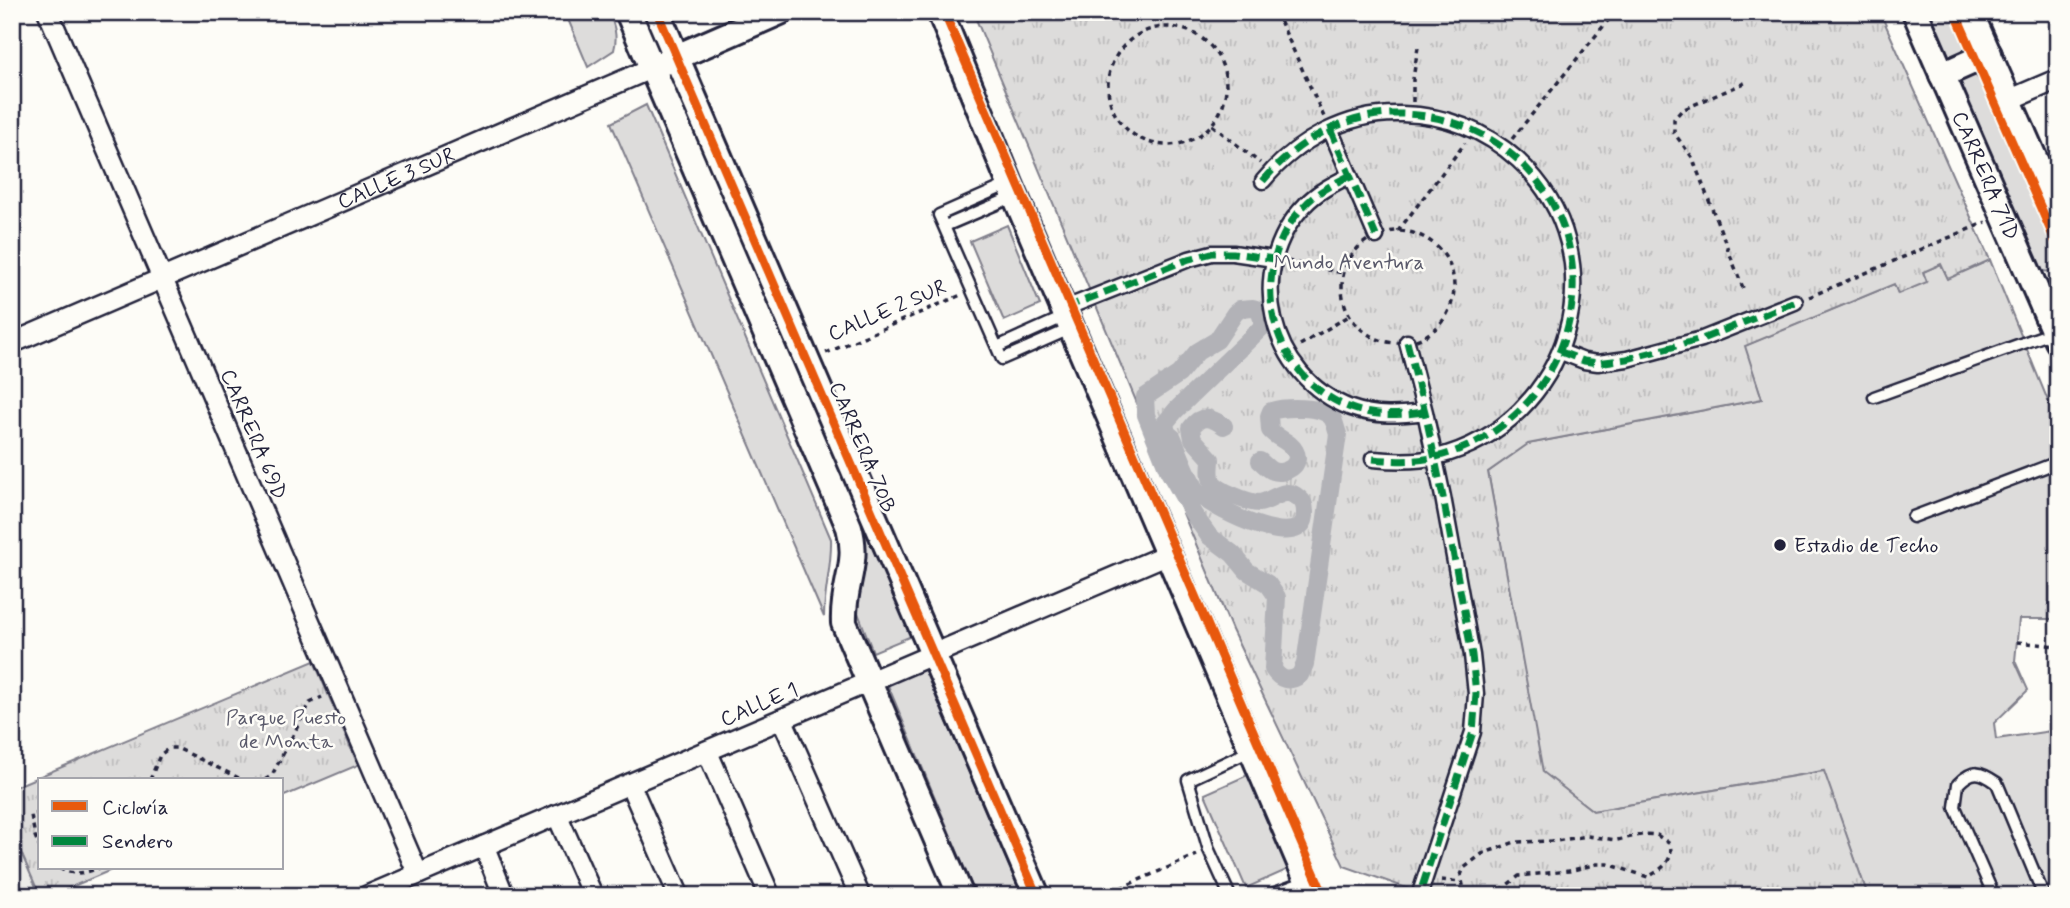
<svg xmlns="http://www.w3.org/2000/svg" width="2070" height="908" font-family="Mynerve,sans-serif">
<defs>
<pattern id="park-tufts" width="24" height="20" patternUnits="userSpaceOnUse" patternTransform="scale(1.75)"><rect width="24" height="20" fill="#dddcdb"/><path d="M3 7l-1-3M5 7V3M7 7l1-3M15 17l-1-3M17 17v-4M19 17l1-3" fill="none" stroke="#bdbcbd"/></pattern>
</defs>
<rect width="100%" height="100%" fill="#fdfcf7"/>
<filter id="ink" filterUnits="userSpaceOnUse"><feTurbulence type="fractalNoise" baseFrequency=".0143" numOctaves="2"/><feDisplacementMap in="SourceGraphic" scale="14" xChannelSelector="R" yChannelSelector="G"/><feConvolveMatrix kernelMatrix="1 2 1 2 8 2 1 2 1" color-interpolation-filters="sRGB"/></filter>
<g filter="url(#ink)">
<path fill="#ecece9" d="M12,832L40,896H12Z"/>
<path fill="#dddcdb" stroke="#807f8b" stroke-width="2" d="M565,12H609C614,25 618,36 614,50L588,67Z
M1924,12H1952L1966,46L1965,52L1950,59L1944,54Z
M1971,74L1976,76L1982,83L2058,253V266C2051,272 2046,273 2037,269L1959,82L1964,76Z
M646,105L831,539C832,566 824,590 824,617L611,123Z
M1007,225L1040,305L1004,321L970,241Z
M1990,260L2058,425V619H2019L2015,661L2028,690L1994,723L1996,739L2058,730V896H1868L1823,771L1593,811L1542,772L1488,472L1527,444L1762,399L1744,346L1894,284L1898,293L1926,281L1923,272L1941,264L1948,278Z
M862,513L914,635L873,652L852,597L863,536Z
M922,664L1022,896H976L887,683Z
M1250,774L1291,868L1246,888L1205,794Z"/>
<path fill="url(#park-tufts)" stroke="#807f8b" stroke-width="2" d="M973,12H1880L1990,260L1948,279L1941,264L1923,272L1927,282L1898,294L1894,284L1745,346L1762,399L1528,444L1488,472L1543,772L1593,811L1824,771L1868,896H1429L1344,866L1232,630Z
M314,661L358,765L282,797V780H40V868H116L50,896H40L12,832V788Z"/>
<g fill="none" stroke-linecap="round" stroke-linejoin="round">
<path stroke="#b2b2b7" stroke-width="18" d="M1224,426C1211,417 1201,414 1191,428L1193,439L1211,459C1211,466 1209,474 1212,481C1215,490 1249,503 1259,503C1273,501 1285,485 1299,498C1303,501 1305,506 1305,512C1307,556 1216,510 1201,496C1191,486 1179,453 1173,438L1167,433L1165,423L1176,410L1262,327L1263,322L1259,310L1253,308L1240,309L1235,313L1217,340L1197,352L1179,374L1145,397L1146,415L1168,470L1194,515L1209,536L1233,554L1247,571L1268,584L1277,597L1273,669C1280,680 1289,683 1300,675L1305,664L1338,434C1336,429 1335,422 1332,418C1322,405 1284,407 1271,411L1269,416L1270,430C1276,438 1291,442 1295,451C1303,465 1285,475 1273,471C1268,469 1264,464 1260,461"/>
<g stroke="#22223b" stroke-width="15">
<path id="service" d="M1009,184L939,215L1002,359L1070,329
M945,226L1015,196
M997,347L1066,316
M1874,397L2054,332
M1913,517L2058,462
M1230,896L1209,850L1188,780L1250,751
M1267,896L1307,881
M1994,896L1955,807L1958,784C1973,769 1980,771 1997,783L2044,896"/>
</g>
<g stroke="#22223b" stroke-width="19">
<path id="pedestrian" d="M1330,129L1376,236
M1349,176C1333,184 1317,192 1305,205C1243,269 1269,377 1351,408C1376,417 1400,415 1425,412
M1263,181C1297,140 1348,112 1402,114C1446,115 1486,131 1518,160C1622,256 1570,424 1436,457C1416,462 1394,461 1373,459
M1063,309L1189,259L1212,253H1233L1274,259
M1407,342L1425,412L1443,497L1472,655L1476,694L1473,732L1420,893
M1561,352L1584,361L1598,363L1627,359L1702,339L1795,302"/>
</g>
<g stroke="#22223b" stroke-width="24">
<g id="minor">
<path d="M48,12L418,874"/>
<path d="M2009,100L2058,79"/>
<path id="s1" d="M12,343L652,68"/>
<path d="M782,719L860,896"/>
<path d="M707,751L770,896"/>
<path d="M630,784L679,896"/>
<path d="M557,815L593,896"/>
<path d="M484,846L504,896"/>
<path d="M367,896L1168,554"/>
</g>
</g>
<g stroke="#22223b" stroke-width="30">
<g id="tertiary">
<path d="M628,12L849,527C860,564 842,585 844,623L961,896"/>
<path d="M657,12L1037,896"/>
<path d="M940,12L1010,184L1314,896"/>
<path id="s2" d="M1915,12L2058,341"/>
<path d="M1970,12L2058,212"/>
<path d="M665,62L780,12"/>
<path d="M1942,75L1989,54"/>
</g>
</g>
<path stroke="#22223b" stroke-width="3.5" stroke-dasharray="5 5" stroke-linecap="butt" d="M1276,12L1324,117
M1108 86a59 59 0 1 1 118 0a59 59 0 1 1-118 0Z
M1413,102V79L1418,47
M1212,125L1260,163
M1512,139L1610,18
M1342 287a56 56 0 1 1 112 0a56 56 0 1 1-112 0Z
M1398,231L1465,143
M1287,261L1343,273
M1743,288L1692,157L1674,133V119L1682,110L1749,81
M1809,297L1986,222
M1300,345L1349,316
M826,353L961,295
M2017,642L2058,646
M150,780L160,755L169,748H177L243,780
M265,780L272,775L310,703L322,697
M40,813L31,815L35,836L40,848
M59,868C72,876 86,873 99,868
M1441,880L1461,882
M1102,896L1197,855
M1465,896L1461,875L1464,868L1482,854L1515,842L1556,841L1587,836L1617,840L1645,834L1657,835L1670,844C1674,861 1662,869 1648,877L1608,864H1597L1569,871L1519,876L1493,896"/>
<use href="#service" stroke="#fdfcf7" stroke-width="10"/>
<use href="#pedestrian" stroke="#fdfcf7" stroke-width="14"/>
<use href="#minor" stroke="#fdfcf7" stroke-width="19"/>
<use href="#tertiary" stroke="#fdfcf7" stroke-width="24"/>
<path stroke="#00873e" stroke-width="7" stroke-dasharray="14 7" stroke-linecap="butt" d="M1330,129L1376,236
M1349,176C1333,184 1317,192 1305,205C1243,269 1269,377 1351,408C1376,417 1400,415 1425,412
M1263,181C1297,140 1348,112 1402,114C1446,115 1486,131 1518,160C1622,256 1570,424 1436,457C1416,462 1394,461 1373,459
M1065,308L1189,259L1212,253H1233L1274,259
M1407,342L1425,412L1443,497L1472,655L1476,694L1473,732L1420,893
M1561,352L1584,361L1598,363L1627,359L1702,339L1795,302"/>
<g stroke="#fdfcf7" stroke-width="13">
<path id="cycleway" d="M657,12L1037,896
M944,12L1324,896
M1955,12L2058,247"/>
</g>
<use href="#cycleway" stroke="#e8590c" stroke-width="9"/>
</g>
</g>
<circle fill="#22223b" stroke="#fdfcf7" stroke-width="2.5" cx="1780" cy="545" r="7"/>
<g text-anchor="middle" stroke-width="5" stroke-linejoin="round" paint-order="stroke">
<g font-size="21" fill="#22223b" stroke="#fdfcf7">
<text dy="7" stroke="none"><textPath href="#s2" startOffset="178">CARRERA 71D</textPath></text>
<text dy="7" stroke="none"><textPath href="#s1" startOffset="418">CALLE 3 SUR</textPath></text>
<text transform="translate(887 310) rotate(-23)" y="7">CALLE 2 SUR</text>
<text transform="translate(254 434) rotate(67)" y="7">CARRERA 69D</text>
<text transform="translate(863 447) rotate(67)" y="7">CARRERA 70B</text>
<text transform="translate(759 704) rotate(-23)" y="7">CALLE 1</text>
</g>
<g font-size="21" fill="#5a5a6b" stroke="#fdfcf7">
<text x="1349" y="269">Mundo Aventura</text>
<text x="286" y="724">Parque Puesto<tspan x="286" dy="24">de Monta</tspan></text>
</g>
<g font-size="21" fill="#22223b" stroke="#fdfcf7" text-anchor="start">
<text x="1794" y="552">Estadio de Techo</text>
</g>
</g>
<rect width="2070" height="908" fill="none" stroke="#fdfcf7" stroke-width="42"/>
<rect x="21" y="21" width="2028" height="866" fill="none" stroke="#22223b" stroke-width="2.5" filter="url(#ink)"/>
<rect x="38" y="778" width="245" height="91" fill="#fdfcf7" stroke="#a5a5ac" stroke-width="2"/>
<rect x="52" y="801" width="35" height="10" fill="#e8590c" stroke="#a5a5ac" stroke-width="2"/>
<text x="102" y="814" font-size="21" fill="#22223b">Ciclovía</text>
<rect x="52" y="836" width="35" height="10" fill="#00873e" stroke="#a5a5ac" stroke-width="2"/>
<text x="102" y="848" font-size="21" fill="#22223b">Sendero</text>
</svg>
